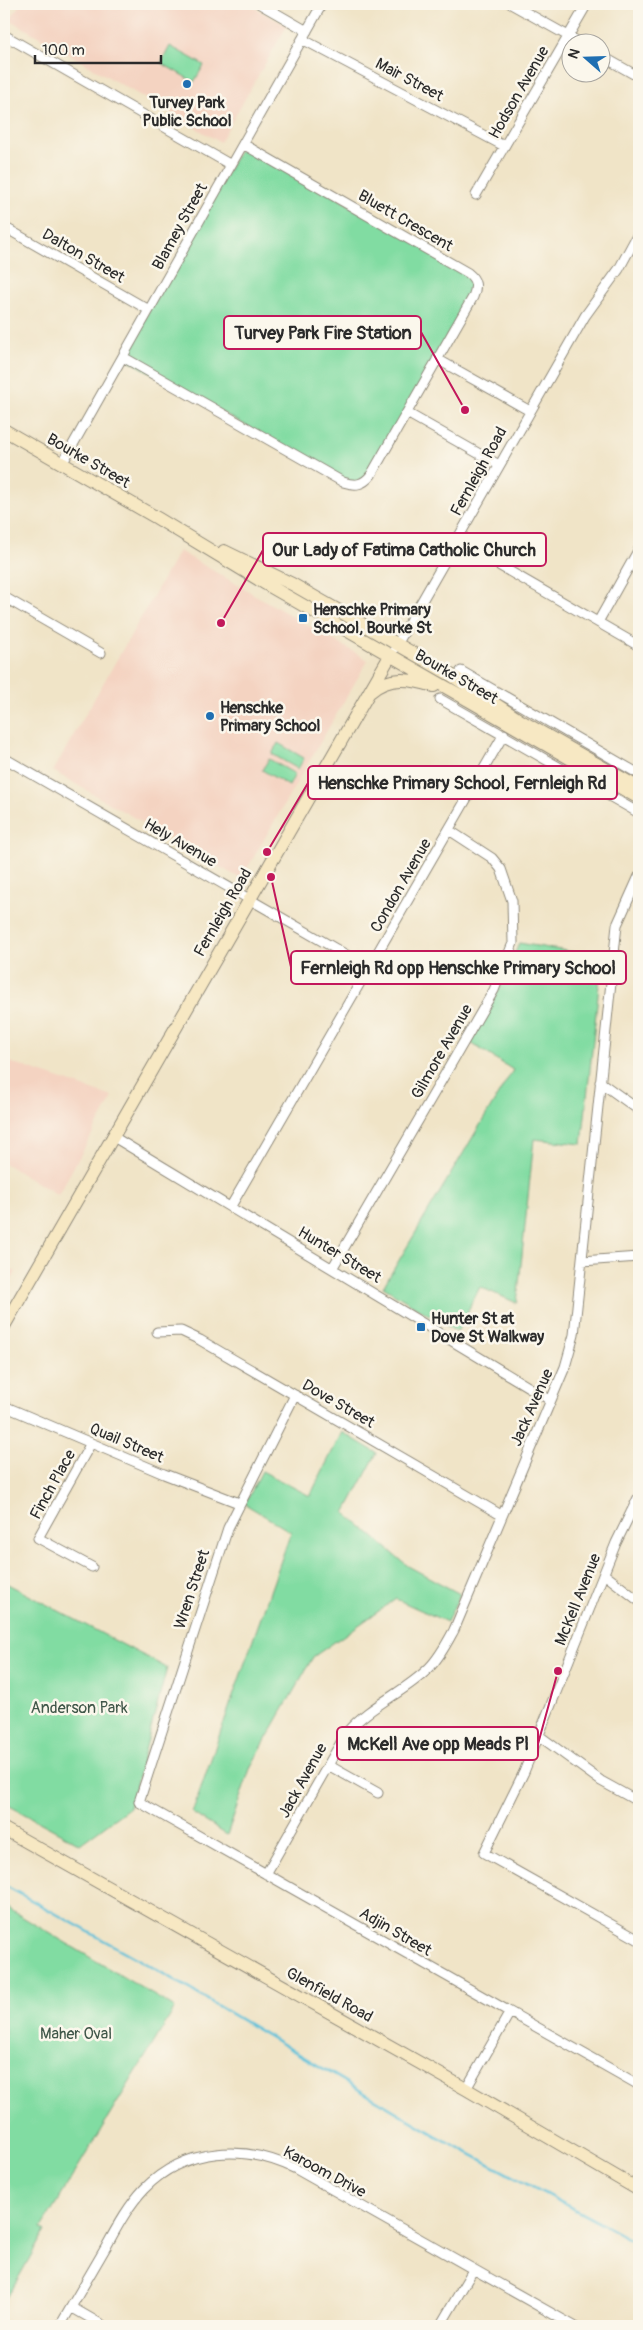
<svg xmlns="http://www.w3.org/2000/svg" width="643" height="2330" font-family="Pangolin,sans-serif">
<rect width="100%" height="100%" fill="#fbf7ec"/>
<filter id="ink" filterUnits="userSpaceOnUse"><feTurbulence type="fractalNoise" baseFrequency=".02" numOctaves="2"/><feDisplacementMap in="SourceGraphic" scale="10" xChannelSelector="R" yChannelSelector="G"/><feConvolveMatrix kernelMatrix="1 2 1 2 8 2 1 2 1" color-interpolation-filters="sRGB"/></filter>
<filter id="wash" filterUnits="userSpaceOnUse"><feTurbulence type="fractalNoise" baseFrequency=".0096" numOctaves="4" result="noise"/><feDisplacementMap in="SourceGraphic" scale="20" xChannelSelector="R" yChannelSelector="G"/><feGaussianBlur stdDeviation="1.12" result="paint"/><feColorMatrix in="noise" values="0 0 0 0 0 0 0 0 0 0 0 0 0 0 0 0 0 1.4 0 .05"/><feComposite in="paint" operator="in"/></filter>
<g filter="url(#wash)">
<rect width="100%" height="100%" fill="#f0e4c7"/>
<path fill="#f4d3c1" d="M20,4H248L287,26L220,142L10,20Z
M179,551L368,660L241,879L53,771Z
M4,1060L113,1097L58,1195L4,1163Z
M4,1265L16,1272L4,1293Z"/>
<path fill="#81dca2" stroke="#568466" d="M170,46L204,65L194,82L161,63Z
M243,144L468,273L476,284L371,475L352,485L123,357Z
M278,743L304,758L298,769L272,754Z
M269,759L295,774L289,786L262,770Z
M519,943L602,957L582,1144L534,1139L517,1303L480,1287L457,1332L383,1287L513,1070L471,1043L505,978Z
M342,1432L377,1453L345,1513L408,1566L460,1594L447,1622L396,1599L313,1657L251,1766L227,1835L192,1813L291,1532L245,1504L262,1471L310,1496Z
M4,1582L167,1668L130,1807L80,1844L4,1803Z
M4,1906L175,2008L41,2228L45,2231L4,2303V2226L12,2212L4,2207Z"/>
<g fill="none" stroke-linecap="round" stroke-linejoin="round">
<path stroke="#5bc0d9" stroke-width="2.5" d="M4,1885L152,1967L437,2136L639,2244"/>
</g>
</g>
<g filter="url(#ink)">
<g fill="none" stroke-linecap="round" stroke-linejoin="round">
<g stroke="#8e8879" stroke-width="11">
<path id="street" d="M260,4L307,31
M511,4L579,42
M4,35L231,165
M302,39L504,146
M600,55L639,77
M476,195L587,4
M4,227L149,310
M123,357L343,482C356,486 363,485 371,475L473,297C477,287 477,280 468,273L243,144
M437,359L530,411
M407,413L499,465
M62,464L322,4
M457,541L639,646
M4,597L101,653
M598,622L639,549
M395,648L585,316L619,269L639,232
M461,671L639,774
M440,699L639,813
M4,758L369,968
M600,1082L639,1110
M112,1136L550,1400
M231,1206L504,734
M582,1261L639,1257
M333,1267L494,990L513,943L512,901L501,869L492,858L449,830
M157,1332L181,1331L200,1340L501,1515
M295,1395L228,1528L139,1802L639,2085
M4,1406L164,1474L239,1503
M91,1443L38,1538L92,1567
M639,1496L616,1543L524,1772L484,1853L639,1940
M604,1574L639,1601
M538,1735L601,1781L639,1802
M328,1765L378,1793
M266,1874L347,1732C370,1705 404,1693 429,1668C440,1657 447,1643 454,1630L565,1367L574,1335L617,925L639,876
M466,2089L510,2012
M71,2307L104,2326
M60,2326C75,2300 91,2273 106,2247C117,2227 128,2206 144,2189C185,2147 245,2144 296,2169L574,2326
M440,2326L473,2270"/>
</g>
<g stroke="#8e8879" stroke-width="14">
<path id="secondary" d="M4,430L157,518L266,584L639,798
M224,551L292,584L451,675L521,721L639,788
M370,692C389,675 412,679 434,686
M4,1326L390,656
M4,1829L466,2089L639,2190"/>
</g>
<use href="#street" stroke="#fff" stroke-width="9"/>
<use href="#secondary" stroke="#f7e8c3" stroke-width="12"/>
</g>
</g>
<g fill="#1f6fb2" stroke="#fbf7ec" stroke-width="2">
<circle cx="187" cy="84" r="5"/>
<rect x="298" y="613" width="10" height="10" rx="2.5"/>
<circle cx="210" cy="716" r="5"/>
<rect x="416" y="1322" width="10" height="10" rx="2.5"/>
</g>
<g text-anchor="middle" stroke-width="5" stroke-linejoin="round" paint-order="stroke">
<g font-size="16" fill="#2b2b2b" stroke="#fbf7ec">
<text transform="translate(410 79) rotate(28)" y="6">Mair Street</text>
<text transform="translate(518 92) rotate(-60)" y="6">Hodson Avenue</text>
<text transform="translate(406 220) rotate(30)" y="6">Bluett Crescent</text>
<text transform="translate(179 226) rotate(-61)" y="6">Blamey Street</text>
<text transform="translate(84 255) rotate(30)" y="6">Dalton Street</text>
<text transform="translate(89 460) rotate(30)" y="6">Bourke Street</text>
<text transform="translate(478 471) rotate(-61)" y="6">Fernleigh Road</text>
<text transform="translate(457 676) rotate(30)" y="6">Bourke Street</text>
<text transform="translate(181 842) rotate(30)" y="6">Hely Avenue</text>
<text transform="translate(400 885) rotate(-60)" y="6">Condon Avenue</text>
<text transform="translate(222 912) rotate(-60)" y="6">Fernleigh Road</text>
<text transform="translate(441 1051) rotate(-60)" y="6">Gilmore Avenue</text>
<text transform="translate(340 1254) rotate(31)" y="6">Hunter Street</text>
<text transform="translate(339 1403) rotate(30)" y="6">Dove Street</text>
<text transform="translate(531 1407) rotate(-66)" y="6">Jack Avenue</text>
<text transform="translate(127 1442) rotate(23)" y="6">Quail Street</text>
<text transform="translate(52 1484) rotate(-61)" y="6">Finch Place</text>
<text transform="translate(191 1589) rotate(-72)" y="6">Wren Street</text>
<text transform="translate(577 1599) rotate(-68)" y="6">McKell Avenue</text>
<text transform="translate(302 1780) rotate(-61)" y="6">Jack Avenue</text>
<text transform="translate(396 1931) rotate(30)" y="6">Adjin Street</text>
<text transform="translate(330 1994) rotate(29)" y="6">Glenfield Road</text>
<text transform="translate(325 2171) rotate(28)" y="6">Karoom Drive</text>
</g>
<g font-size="16" font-weight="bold" fill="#2b2b2b" stroke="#fbf7ec" text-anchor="start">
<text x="187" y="108" text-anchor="middle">Turvey Park<tspan x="187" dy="18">Public School</tspan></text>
<text x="313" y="615">Henschke Primary<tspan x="313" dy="18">School, Bourke St</tspan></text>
<text x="220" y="713">Henschke<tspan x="220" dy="18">Primary School</tspan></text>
<text x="431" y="1324">Hunter St at<tspan x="431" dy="18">Dove St Walkway</tspan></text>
</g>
<g font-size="16" fill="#405749" stroke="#fbf7ec">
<text x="79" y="1713">Anderson Park</text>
<text x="76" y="2039">Maher Oval</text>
</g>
</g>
<path fill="none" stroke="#c2185b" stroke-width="2" d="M465 410L421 332M221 623L263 550M267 852L308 783M271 877L291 967M558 1671L538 1744"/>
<g fill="#c2185b" stroke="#fbf7ec" stroke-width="2">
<circle cx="465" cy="410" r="5"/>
<circle cx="221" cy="623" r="5"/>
<circle cx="267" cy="852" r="5"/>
<circle cx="271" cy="877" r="5"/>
<circle cx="558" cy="1671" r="5"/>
</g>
<g fill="#fbf7ec" stroke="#c2185b" stroke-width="2">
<rect x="224" y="316" width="197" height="33" rx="5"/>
<rect x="263" y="533" width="283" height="33" rx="5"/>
<rect x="308" y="766" width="309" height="33" rx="5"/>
<rect x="291" y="951" width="335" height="33" rx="5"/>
<rect x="337" y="1727" width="201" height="33" rx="5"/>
</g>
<g font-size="18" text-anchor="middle" font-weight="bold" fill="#2b2b2b">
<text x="323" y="339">Turvey Park Fire Station</text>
<text x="404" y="556">Our Lady of Fatima Catholic Church</text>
<text x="462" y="789">Henschke Primary School, Fernleigh Rd</text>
<text x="458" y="974">Fernleigh Rd opp Henschke Primary School</text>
<text x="438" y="1750">McKell Ave opp Meads Pl</text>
</g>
<rect width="643" height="2330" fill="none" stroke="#fbf7ec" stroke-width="20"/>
<g transform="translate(586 58) rotate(290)"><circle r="24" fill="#fbf7ec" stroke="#a8a59f"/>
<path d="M0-4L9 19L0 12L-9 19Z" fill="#1f6fb2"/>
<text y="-8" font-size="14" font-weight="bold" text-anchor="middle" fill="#2b2b2b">N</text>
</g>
<path d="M35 55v8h126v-8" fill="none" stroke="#2b2b2b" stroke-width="2.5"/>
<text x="42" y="55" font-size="15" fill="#2b2b2b" stroke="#fbf7ec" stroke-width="4" paint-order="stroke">100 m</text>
</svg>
